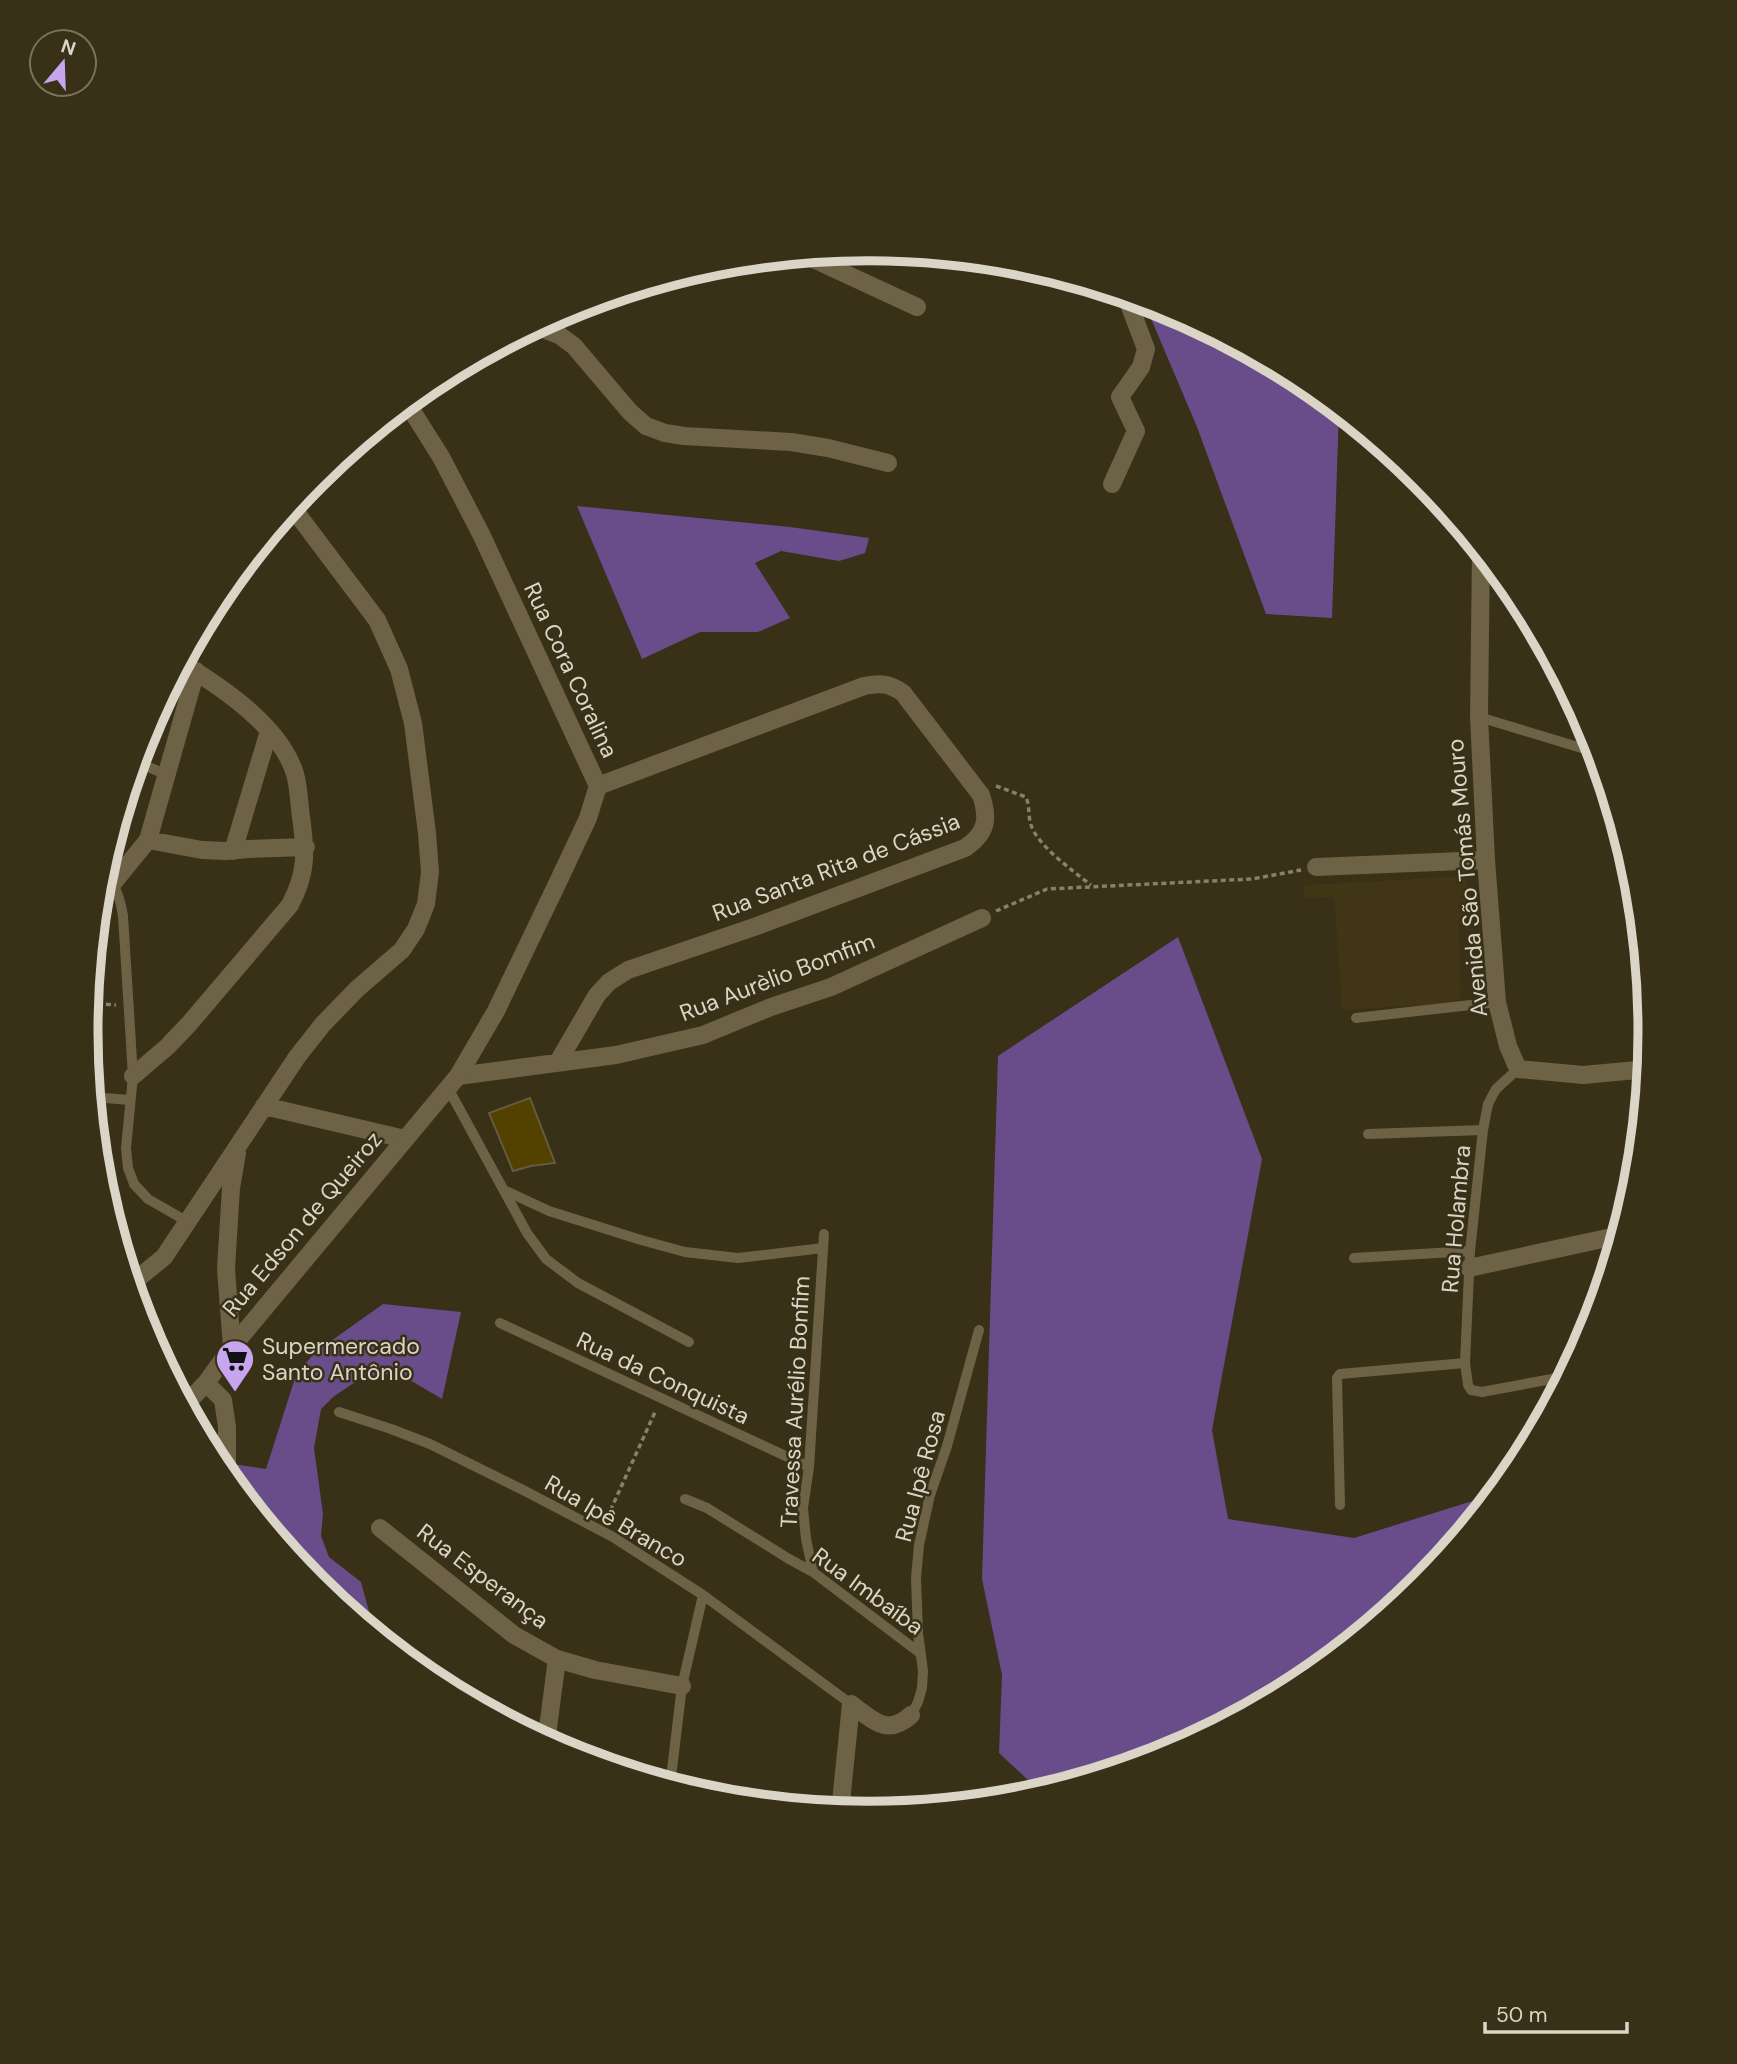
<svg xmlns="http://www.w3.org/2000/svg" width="1737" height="2064" font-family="'DM Sans',sans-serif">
<rect width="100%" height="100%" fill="#383017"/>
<path fill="#403514" d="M1466,876L1469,913L1459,924L1461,997L1454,1003L1342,1010L1334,897L1301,898L1306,885Z"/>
<path fill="#694d8a" d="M1144,302L1168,309L1304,381L1339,410L1332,618L1266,614L1197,427Z
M577,506L790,527L869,538L865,553L839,561L781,551L755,563L790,618L758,632H700L642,659Z
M1178,937L1262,1159L1212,1430L1228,1519L1354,1538L1498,1493L1422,1586L1303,1683L1168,1755L1042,1793L999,1753L1002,1675L982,1579L998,1056Z
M383,1304L461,1312L442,1399L398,1373L361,1378L333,1397L321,1409L314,1448L323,1514L321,1536L329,1557L361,1582L371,1619L355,1618L315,1585L247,1503L238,1490L233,1464L266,1469L297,1372L317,1351Z"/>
<path fill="#534100" stroke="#645b41" stroke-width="2" d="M530,1098L555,1163L531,1166L513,1171L489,1113Z"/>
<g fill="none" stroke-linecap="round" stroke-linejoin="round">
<path stroke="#86806c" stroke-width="3.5" stroke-dasharray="5 3.5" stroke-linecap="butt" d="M996,786L1026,797C1030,807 1028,816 1031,825C1038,846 1073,871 1091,885
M996,911L1047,889L1252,879L1301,870
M89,1003L116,1005
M607,1518L656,1410"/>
<path stroke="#6d6245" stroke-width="10" d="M1479,717L1598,753
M136,762L168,775
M103,872C116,886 120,897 123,916L133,1076L126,1148L128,1168L134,1184L148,1199L188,1222
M1625,879L1630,859
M1356,1018L1497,1002
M1518,1069L1496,1089L1488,1104L1483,1130L1470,1251L1465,1363L1468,1385L1471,1390L1482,1392L1568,1376
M448,1088L527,1233L546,1259L578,1283L689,1342
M92,1097L130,1100
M1368,1134L1483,1130
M506,1191L549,1211L641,1240L685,1252L738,1258L823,1248
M1354,1258L1470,1251
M500,1323L809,1467
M339,1412L391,1429L430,1444L523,1490L613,1537L703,1595L851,1704
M685,1499L707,1508L789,1559L813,1572L920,1653
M1340,1505L1337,1378L1340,1374L1465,1363
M813,1572L806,1539L803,1508L809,1467L824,1234
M911,1715L918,1702L922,1688L923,1671L918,1633L916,1578L919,1545L930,1495L947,1446L979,1330
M670,1786L682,1686L703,1595
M841,1801L859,1814"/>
<path stroke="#6d6245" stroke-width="18" d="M805,255L917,307
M536,326L559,335L574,346L630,412L646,426L665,433L684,436L791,442L828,448L888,463
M1112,484L1136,431L1120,397L1141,367L1146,349L1126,296
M1481,550L1479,717L1486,860L1497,1002L1508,1046L1518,1069L1583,1075L1648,1069
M148,840L196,671
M233,851L269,731
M1316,867L1486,860
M113,883L148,840L202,850L226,851L248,849L306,847
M558,1062L597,995L609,982L628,970L757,926L965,848C987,833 989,819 981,795L903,693C889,683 880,683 864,686L598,786
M133,1076L167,1047L189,1024L290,905C307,873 306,852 301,817C299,803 299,788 295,774C281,727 223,688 182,663
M458,1076L616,1055L703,1035L771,1007L831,987L982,918
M264,1106L405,1139
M1469,1268L1621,1235
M131,1284L164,1257L297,1057L323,1024L357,989L402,950L416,929L426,904L430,872L427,833L413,723L399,669L377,620L292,507
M232,1347L226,1269L231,1188L237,1153
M380,1528L514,1635L557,1659L595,1670L682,1686
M546,1743L557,1659
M840,1812L851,1704C873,1720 887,1737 911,1715"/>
<path stroke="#6d6245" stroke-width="18" d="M206,1383L223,1400L227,1427V1478
M185,1405L206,1383L232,1347L458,1076L496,1011L558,882L588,818L598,786L481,534L441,457L407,403"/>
</g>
<defs>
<g id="supermarket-pin" transform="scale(2.0125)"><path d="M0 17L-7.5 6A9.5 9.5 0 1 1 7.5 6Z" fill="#c7a6ef" stroke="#383017"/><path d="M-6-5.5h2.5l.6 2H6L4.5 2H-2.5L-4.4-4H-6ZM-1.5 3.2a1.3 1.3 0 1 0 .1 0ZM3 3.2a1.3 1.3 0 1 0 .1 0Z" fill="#111"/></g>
</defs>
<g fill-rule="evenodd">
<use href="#supermarket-pin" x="235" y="1359"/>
</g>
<g text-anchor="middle" stroke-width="5" stroke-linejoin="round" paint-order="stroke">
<g font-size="23" fill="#dad5c6" stroke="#383017">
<text transform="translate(571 670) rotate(65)" y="8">Rua Cora Coralina</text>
<text transform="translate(836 867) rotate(-21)" y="8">Rua Santa Rita de Cássia</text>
<text transform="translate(1467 878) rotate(-95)" y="8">Avenida São Tomás Mouro</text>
<text transform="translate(777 977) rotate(-21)" y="8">Rua Aurèlio Bomfim</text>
<text transform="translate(1456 1219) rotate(-85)" y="8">Rua Holambra</text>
<text transform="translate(302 1224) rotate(-50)" y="8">Rua Edson de Queiroz</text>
<text transform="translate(663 1378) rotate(25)" y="8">Rua da Conquista</text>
<text transform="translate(795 1402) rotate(-87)" y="8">Travessa Aurélio Bonfim</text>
<text transform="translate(920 1476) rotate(-75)" y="8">Rua Ipê Rosa</text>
<text transform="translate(616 1521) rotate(30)" y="8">Rua Ipê Branco</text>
<text transform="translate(483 1576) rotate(37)" y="8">Rua Esperança</text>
<text transform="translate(868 1591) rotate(36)" y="8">Rua Imbaíba</text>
</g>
<g font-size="23" fill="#dad5c6" stroke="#383017" text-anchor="start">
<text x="262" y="1354">Supermercado<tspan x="262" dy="26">Santo Antônio</tspan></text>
</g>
</g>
<path d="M0 0H1737V2064H0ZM98 1031a770 770 0 1 1 1540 0a770 770 0 1 1-1540 0Z" fill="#383017" fill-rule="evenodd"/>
<path fill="none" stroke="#dad5c6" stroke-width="9" d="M98 1031a770 770 0 1 1 1540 0a770 770 0 1 1-1540 0Z"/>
<g transform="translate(63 63) rotate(19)"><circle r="33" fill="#383017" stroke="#79725d" stroke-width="2"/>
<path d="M0-5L12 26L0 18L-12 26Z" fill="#c7a6ef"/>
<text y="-10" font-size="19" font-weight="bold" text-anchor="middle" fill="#dad5c6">N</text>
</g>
<path d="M1485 2022v10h142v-10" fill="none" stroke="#dad5c6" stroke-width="3.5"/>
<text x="1496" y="2022" font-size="21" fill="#dad5c6" stroke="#383017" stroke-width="5" paint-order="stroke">50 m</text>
</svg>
